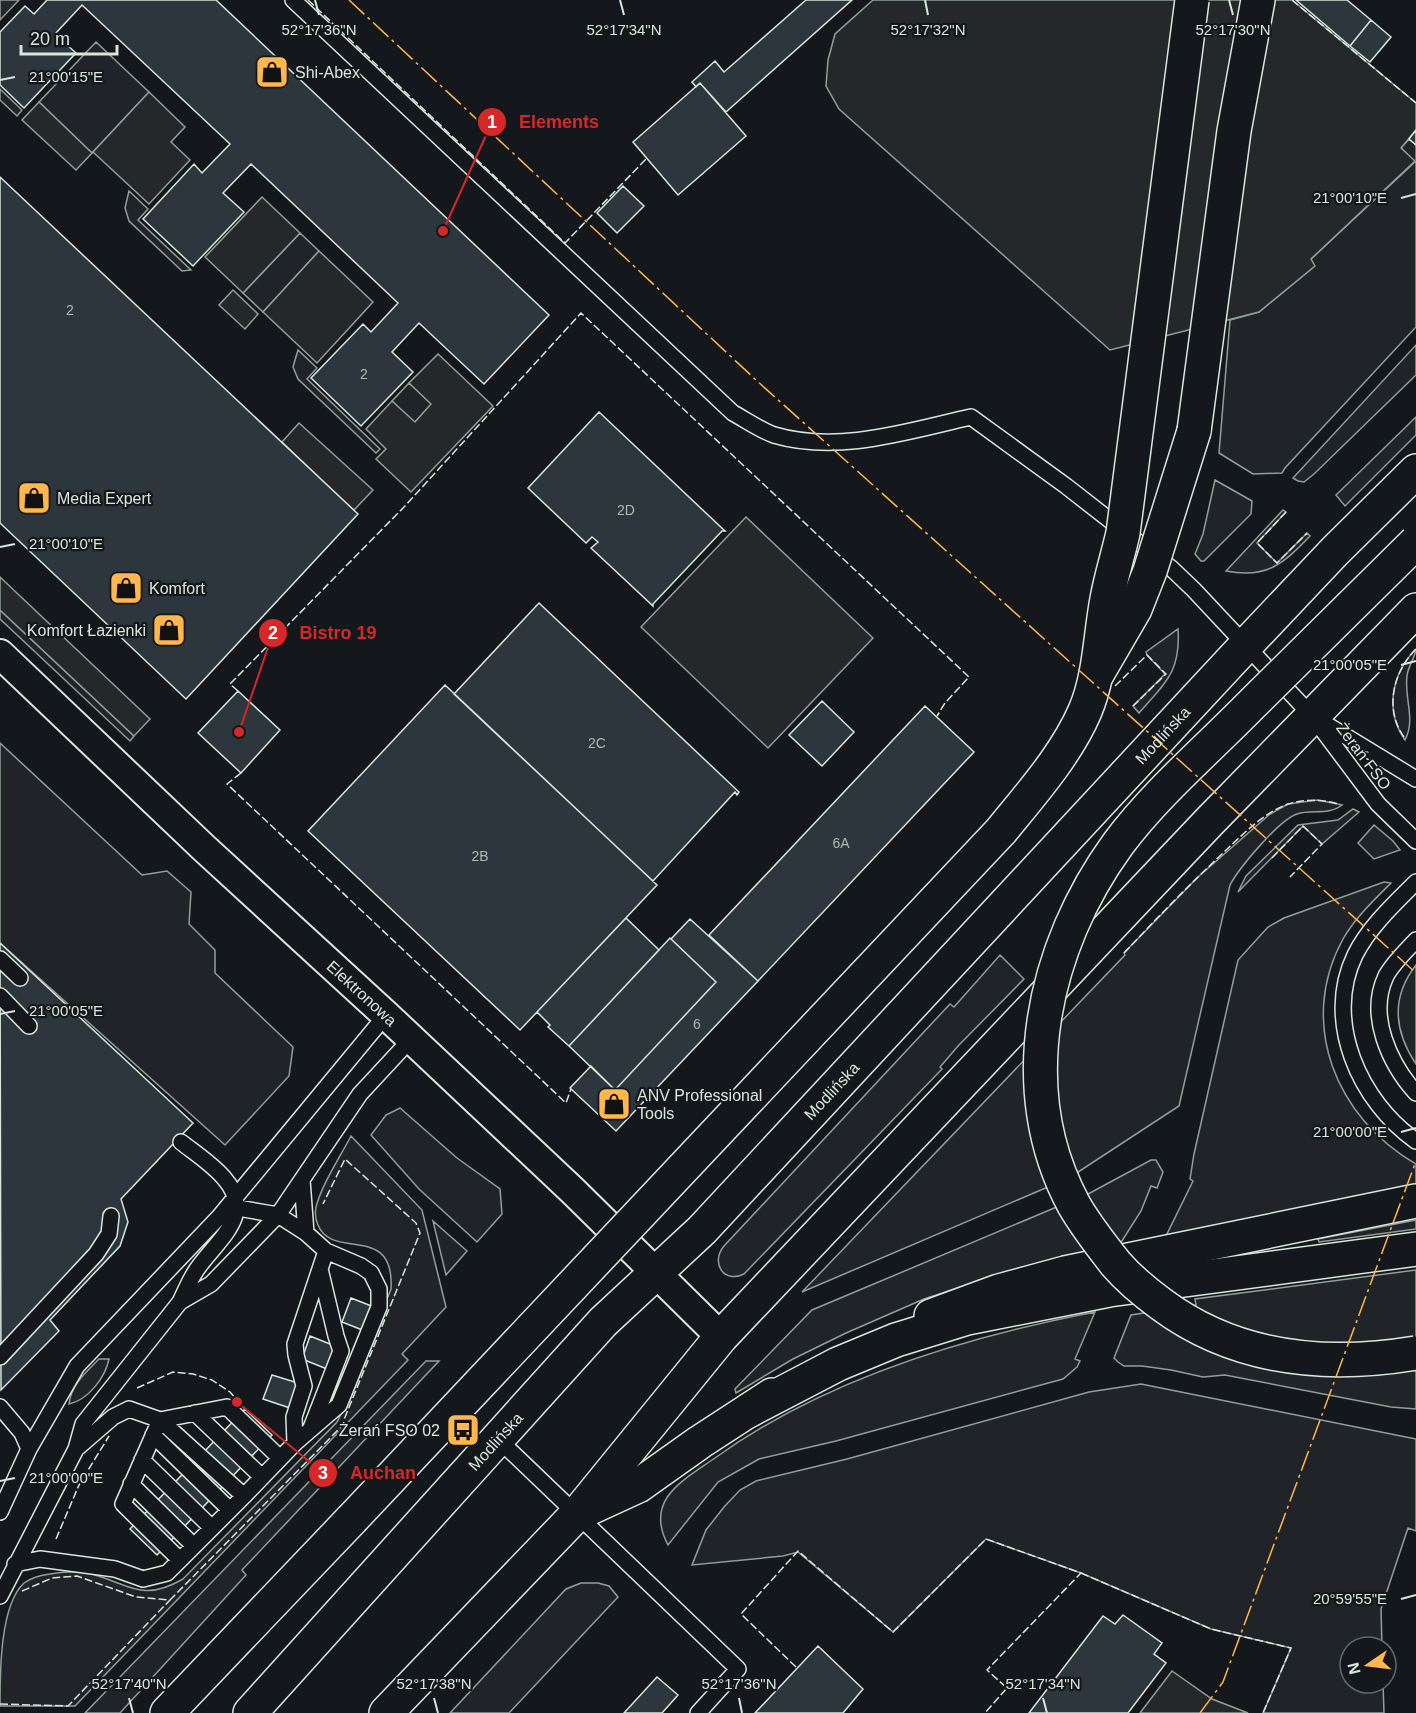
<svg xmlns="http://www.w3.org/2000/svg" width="1416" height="1713" font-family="Helvetica,sans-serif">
<rect width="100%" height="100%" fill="#14181c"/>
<path fill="#202428" stroke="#939e99" stroke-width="1.5" d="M96,42L149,92L92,153L39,102Z
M0,89L22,110L17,116L0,100Z
M1409,139L1416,145V327L1285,468L1282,473L1253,474L1219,453L1230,320L1259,312L1314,266L1311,259L1415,162L1401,148Z
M129,191L148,209L138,220L191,270L182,271L129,221L125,208Z
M300,233L319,251L263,312L243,293Z
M1416,345V375L1314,474L1304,482L1298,481L1293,478Z
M298,350L317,368L307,379L380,449L376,453L298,379L293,367Z
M409,383L432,404L414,423L392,401Z
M1416,417V435L1345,506L1336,495Z
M1215,480L1252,501L1251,514L1204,561H1201L1195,554L1203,534Z
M1283,510L1286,512L1257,543L1277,563L1307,533L1310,536C1283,564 1267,579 1226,571Z
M0,610L134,736L130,741L0,619Z
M1178,629C1181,672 1165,683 1139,713L1133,706L1165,674L1147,655L1146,652Z
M1416,649C1415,658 1408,666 1407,676C1404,698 1416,719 1405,740C1384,711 1392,673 1416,649Z
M0,743L142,875L167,871L191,892L189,924L215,950V973L293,1047L289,1076L225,1145L0,943Z
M1318,800L1342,805C1328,816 1312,809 1297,814C1279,820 1239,868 1230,885L1179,1106L1069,1178L802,1292L1125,955L1124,953L1198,877L1270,814L1288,804Z
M1353,809L1359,812L1322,844L1303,826L1238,892L1246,876L1298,825L1338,820Z
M1374,825L1393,841L1400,850L1374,859L1358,843Z
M1384,882L1391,883C1374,900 1355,918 1343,939C1297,1023 1336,1118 1416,1164V1189L1165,1238L1193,1181L1190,1179L1194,1154L1238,960L1268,927L1284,918Z
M1000,955L1024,979L959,1045L940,1067L942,1069L744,1274C724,1284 710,1263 724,1246L950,1004L954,1007Z
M1416,965V1064C1394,1031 1391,997 1416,965Z
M400,1108L457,1158L500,1189L502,1214L477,1242L419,1189L371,1135L386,1115Z
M351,1136L422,1210L446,1307L402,1354L408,1360L75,1706H0C0,1672 0,1605 24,1583C31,1578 42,1575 50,1574C62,1572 75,1570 87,1573C128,1582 140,1604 183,1579L337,1422L344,1408L391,1289C395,1222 332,1261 318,1225C315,1219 315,1213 316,1207C322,1184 340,1157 351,1136Z
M1151,1160H1156L1163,1172L1157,1188L1151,1186L1141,1211L1120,1244L1019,1268L924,1299L846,1333L793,1359L736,1393L735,1389L812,1310L1090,1193Z
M1416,1220V1229L1319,1242L1318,1239Z
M433,1221L467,1251L446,1275Z
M1416,1270V1409L1391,1407L1225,1375L1203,1377L1171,1370L1142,1366H1124L1118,1362L1114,1358L1131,1315L1196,1305L1195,1299Z
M1095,1312L1075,1359L1080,1361L1077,1367L1063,1379L836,1441L759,1459L718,1482L668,1545C644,1500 682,1481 715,1458C823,1380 965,1337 1095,1312Z
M99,1359H109C105,1378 88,1400 69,1404C71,1385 86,1372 99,1359Z
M426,1361H439L242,1570L246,1575L120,1713H85Z
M1141,1384L1416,1439V1531L1408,1528L1381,1609L1382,1647H1350V1683H1383L1384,1713H1263L1291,1648L1211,1629L1081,1573L986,1539L893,1632L798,1552L783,1556L692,1565L706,1530L724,1507L740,1490L756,1481L847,1459L1089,1392Z
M598,1583L609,1586L618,1597L509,1713H450L566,1589L581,1583Z"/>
<path fill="#24282b" stroke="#939e99" stroke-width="1.5" d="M0,0H19L0,20Z
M873,0H1292L1416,103V130L1401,148L1415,161L1311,259L1315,266L1259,312L1110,350L839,109L826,86L828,60L835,34Z
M149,92L185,127L171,142L190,160L149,204L93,152Z
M39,102L92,153L76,170L22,120Z
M262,197L300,233L243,293L205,257Z
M319,251L373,302L317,363L263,312Z
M233,290L258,314L245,329L219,305Z
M438,354L493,406L411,492L376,459L386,449L366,429L392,401L415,422L431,404L409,383Z
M299,423L373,490L353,511L282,442Z
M746,517L873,638L768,748L641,627Z
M0,577L150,719L134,736L0,610Z
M1172,1671L1212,1699L1248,1713H1140Z"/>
<path fill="#2c363c" stroke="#d8e6dc" stroke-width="1.5" d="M47,0H216L549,315L484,384L419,323L392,352L413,372L361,426L311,378L363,324L371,332L398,303L251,164L223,193L244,212L193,266L143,219L194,164L202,173L230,144L82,5L55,34L76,53L24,108L0,85V32L25,6L34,14Z
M806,0H852L726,112L700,83L696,87L692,82L715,61L724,72Z
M1296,0H1347L1371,20L1350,46Z
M1371,20L1391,37L1370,62L1350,46Z
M700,83L746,136L678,195L633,142Z
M1416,130V145L1409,139Z
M0,177L358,514L186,699L0,523Z
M623,186L644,206L617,233L597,213Z
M599,412L725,531H722L653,604V606L591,548L598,542L592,537L586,543L528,488Z
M539,603L739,792L737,795L735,792L653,881L454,694Z
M445,685L657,885L520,1030L308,831Z
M238,691L280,730L241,773L198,733Z
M822,701L854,732L822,766L789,735Z
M925,706L974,752L758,981L709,935Z
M626,918L659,950L569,1046L548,1027L550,1025L537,1012Z
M690,919L758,981L616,1131L570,1088L591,1066L615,1090L716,982L671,939Z
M670,938L716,982L615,1090L569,1046Z
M0,943L193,1123L121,1199L128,1222L120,1246L50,1320L59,1331L1,1390Z
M351,1298L374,1307L365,1331L342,1322Z
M310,1336L335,1346L327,1369L302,1359Z
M272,1375L298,1383L290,1408L263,1399Z
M245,1409L272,1435L157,1555L130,1529Z
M1123,1615L1162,1643L1154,1654L1166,1663L1128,1713H1029L1103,1616L1115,1624Z
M818,1646L863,1689L843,1713H755Z
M657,1677L678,1695L662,1713H624Z"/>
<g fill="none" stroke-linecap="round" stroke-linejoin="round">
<g stroke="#d8e6dc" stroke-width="18">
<path id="service" d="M293,0L733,413C746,420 760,430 774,435C839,454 908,431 971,417L1066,486L1171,568L1194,590L1312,716L1378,804L1416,841
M1319,720L1416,779
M1416,882C1394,904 1369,927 1355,955C1323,1021 1360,1102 1416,1141
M1416,940C1406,951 1393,963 1386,976C1367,1016 1390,1064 1416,1093
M0,959L20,978
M0,996L29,1026
M302,1180L306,1233
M180,1302C186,1290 191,1276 200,1265C220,1238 255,1213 224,1178C212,1164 195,1153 181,1142
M0,1357L96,1254L109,1234L111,1216
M0,1407L22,1433L29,1449
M195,1413L262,1477
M311,1428L341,1351L336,1336L320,1269
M153,1435L230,1510
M498,1439L738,1669L698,1713
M295,1443L294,1417L304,1386L296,1355L295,1344L326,1251
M76,1449L113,1417L129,1409L160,1420L244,1496L295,1443L339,1405L379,1307V1289L371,1273L361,1266L326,1251L306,1233L278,1215L238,1208L219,1217
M142,1460L212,1528
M131,1484L194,1546
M0,1512L29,1449L77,1366L219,1217L386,1015
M180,1560L123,1504L160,1420L227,1407L280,1458
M15,1564L40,1559L115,1569L143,1579L167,1573L244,1496
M0,1596L76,1449L83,1424L180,1302L211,1284L278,1215L360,1094L411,1039"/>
</g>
<g stroke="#d8e6dc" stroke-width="32">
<g id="minor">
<path id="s1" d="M0,654L205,849L386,1015L573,1191L721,1337"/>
</g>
</g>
<g stroke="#d8e6dc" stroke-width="36">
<g id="secondary">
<path d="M577,1514L721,1337L1209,822L1416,610"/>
<path id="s2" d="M250,1713L603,1322L702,1230L1247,644L1335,551L1416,471"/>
</g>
</g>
<g stroke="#d8e6dc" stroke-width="36">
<path id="primary" d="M931,1316L999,1291L1065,1273L1416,1201
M167,1713L352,1519
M386,1713L577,1514L638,1486L700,1442L772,1395"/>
</g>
<g stroke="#d8e6dc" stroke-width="36">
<path id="motorway" d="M1194,431L1234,131L1258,0
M748,1411L838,1364L896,1340L967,1318L1109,1290L1416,1249"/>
</g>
<use href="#service" stroke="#14181c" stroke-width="15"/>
<use href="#minor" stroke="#14181c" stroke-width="28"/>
<use href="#secondary" stroke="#14181c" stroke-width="33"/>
<use href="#primary" stroke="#14181c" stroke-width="33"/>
<use href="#motorway" stroke="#14181c" stroke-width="33"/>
<g stroke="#d8e6dc" stroke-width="36" stroke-linecap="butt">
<path id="primary-bridge" d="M352,1519L1001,831C1031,794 1066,755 1085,711C1100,676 1100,636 1107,599C1111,577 1118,555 1123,533L1192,0"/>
</g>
<g stroke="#d8e6dc" stroke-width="36" stroke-linecap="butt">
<path id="motorway-bridge" d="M1416,542C1361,596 1307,650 1252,704C1207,750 1156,793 1118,844C1043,947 1011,1089 1074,1205C1086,1226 1101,1245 1116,1264C1129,1279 1146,1293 1161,1304C1236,1360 1326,1368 1416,1353
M1096,676L1135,609L1150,571L1194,431"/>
</g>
<use href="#primary-bridge" stroke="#14181c" stroke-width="33"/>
<use href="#motorway-bridge" stroke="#14181c" stroke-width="33"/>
<path stroke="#d8e6dc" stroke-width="1.5" stroke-dasharray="8 3" stroke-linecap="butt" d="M308,0L565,243L647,158
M1292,0L1416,103
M1286,512L1257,543L1277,563L1307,533
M1115,686L1147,655L1166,674L1133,706
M238,691L230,684L404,507L581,313L969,677L945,703L937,716
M1404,737C1384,709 1393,672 1416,649
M241,773L227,784L566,1103L571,1089
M1272,858L1303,826L1322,844L1290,877
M1124,953C1156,919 1188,886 1222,854C1241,836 1263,813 1288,804C1305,799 1322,799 1338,804
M137,1388L173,1372L193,1374L212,1380L230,1392L245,1409
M56,1539L79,1485L109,1436
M1081,1573L1211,1629L1291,1648L1263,1713
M22,1591L52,1578L77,1576L136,1597L170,1600L341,1427L420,1233L416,1223L345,1159L323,1204
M796,1667L741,1614L798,1551L893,1632L986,1539L1081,1573L987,1670L1007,1688L985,1713
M0,1704L68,1706L170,1600"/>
<path stroke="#ffb74d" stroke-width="1.5" stroke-dasharray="21 4.5 3 4.5" stroke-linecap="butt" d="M349,0L756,380L1416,973
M1200,1713L1223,1682L1416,1161"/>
</g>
<path fill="none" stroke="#d8e6dc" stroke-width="2" d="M315,0L319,15M620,0L624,15M925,0L928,15M1229,0L1233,15M0,80L15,77M1401,198L1416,194M0,547L15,544M1401,665L1416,661M0,1014L15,1011M1401,1132L1416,1128M0,1481L15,1478M1401,1599L1416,1595M129,1698L133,1713M434,1698L438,1713M739,1698L742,1713M1043,1698L1047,1713"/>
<defs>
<g id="shop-square" transform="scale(1.725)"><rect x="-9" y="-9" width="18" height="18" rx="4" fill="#ffb74d" stroke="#14181c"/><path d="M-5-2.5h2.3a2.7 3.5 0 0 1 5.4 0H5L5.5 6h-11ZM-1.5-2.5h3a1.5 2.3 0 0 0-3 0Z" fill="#111"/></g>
<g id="bus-square" transform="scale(1.725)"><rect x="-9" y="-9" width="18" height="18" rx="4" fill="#ffb74d" stroke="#14181c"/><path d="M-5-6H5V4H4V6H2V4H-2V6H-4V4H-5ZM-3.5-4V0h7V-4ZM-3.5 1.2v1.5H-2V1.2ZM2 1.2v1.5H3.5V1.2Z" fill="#111"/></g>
</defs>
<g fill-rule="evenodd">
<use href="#shop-square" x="272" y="72"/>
<use href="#shop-square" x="34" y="498"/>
<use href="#shop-square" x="126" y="588"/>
<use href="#shop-square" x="169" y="630"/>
<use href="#shop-square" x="614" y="1104"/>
<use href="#bus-square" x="463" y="1430"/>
</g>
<g text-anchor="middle" stroke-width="4.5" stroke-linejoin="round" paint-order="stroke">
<g font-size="14" fill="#adbab4">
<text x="70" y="315">2</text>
<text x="364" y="379">2</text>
<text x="626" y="515">2D</text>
<text x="597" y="748">2C</text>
<text x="841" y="848">6A</text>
<text x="480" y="861">2B</text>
<text x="697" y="1029">6</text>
</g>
<g font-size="16" fill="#d8e6dc" stroke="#14181c" text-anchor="start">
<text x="295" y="78">Shi-Abex</text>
<text x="57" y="504">Media Expert</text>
<text x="149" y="594">Komfort</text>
<text x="146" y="636" text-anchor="end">Komfort Łazienki</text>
<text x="637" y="1101">ANV Professional<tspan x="637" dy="18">Tools</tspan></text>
<text x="440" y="1436" text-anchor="end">Żerań FSO 02</text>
</g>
<g font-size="16" fill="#d8e6dc" stroke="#14181c">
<text dy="6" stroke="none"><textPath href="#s2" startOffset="1338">Modlińska</textPath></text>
<text transform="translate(1364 756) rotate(53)" y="6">Żerań FSO</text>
<text dy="6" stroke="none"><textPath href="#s1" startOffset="496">Elektronowa</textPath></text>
<text dy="6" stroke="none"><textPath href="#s2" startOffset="852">Modlińska</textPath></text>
<text dy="6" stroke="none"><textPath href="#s2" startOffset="366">Modlińska</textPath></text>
</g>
</g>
<g font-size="15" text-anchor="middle" fill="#d8e6dc" stroke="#14181c" stroke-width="4.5" stroke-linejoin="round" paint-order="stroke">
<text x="319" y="35">52°17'36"N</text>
<text x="624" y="35">52°17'34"N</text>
<text x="928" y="35">52°17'32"N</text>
<text x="1233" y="35">52°17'30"N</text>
<text x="66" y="82">21°00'15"E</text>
<text x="1350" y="203">21°00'10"E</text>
<text x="66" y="549">21°00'10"E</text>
<text x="1350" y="670">21°00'05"E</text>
<text x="66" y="1016">21°00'05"E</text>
<text x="1350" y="1137">21°00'00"E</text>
<text x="66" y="1483">21°00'00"E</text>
<text x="1350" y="1604">20°59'55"E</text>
<text x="129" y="1689">52°17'40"N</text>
<text x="434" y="1689">52°17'38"N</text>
<text x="739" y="1689">52°17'36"N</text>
<text x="1043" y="1689">52°17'34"N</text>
</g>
<path fill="none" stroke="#d62828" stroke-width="2" d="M443 231L492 122M239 732L273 633M237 1402L323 1473"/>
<g fill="#d62828" stroke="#14181c" stroke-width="2">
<circle cx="443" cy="231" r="6"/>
<circle cx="239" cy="732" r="6"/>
<circle cx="237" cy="1402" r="6"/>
<circle cx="492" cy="122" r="15"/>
<circle cx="273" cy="633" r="15"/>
<circle cx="323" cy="1473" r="15"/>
</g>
<g font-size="18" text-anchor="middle" font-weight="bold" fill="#fff">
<text x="492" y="128">1</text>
<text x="273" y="639">2</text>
<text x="323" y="1479">3</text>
</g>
<g font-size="18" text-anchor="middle" font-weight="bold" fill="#d62828" stroke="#14181c" stroke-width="4.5" stroke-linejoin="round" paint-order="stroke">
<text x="559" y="128">Elements</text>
<text x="338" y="639">Bistro 19</text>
<text x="383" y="1479">Auchan</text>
</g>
<g transform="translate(1368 1665) rotate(256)"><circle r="28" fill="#14181c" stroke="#626a69" stroke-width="1.5"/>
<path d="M0-4.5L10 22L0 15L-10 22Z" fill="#ffb74d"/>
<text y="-9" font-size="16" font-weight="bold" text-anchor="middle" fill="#d8e6dc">N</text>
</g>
<path d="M21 45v9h96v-9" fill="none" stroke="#d8e6dc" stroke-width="3"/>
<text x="30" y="45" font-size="18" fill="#d8e6dc" stroke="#14181c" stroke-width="4.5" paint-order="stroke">20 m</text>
</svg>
